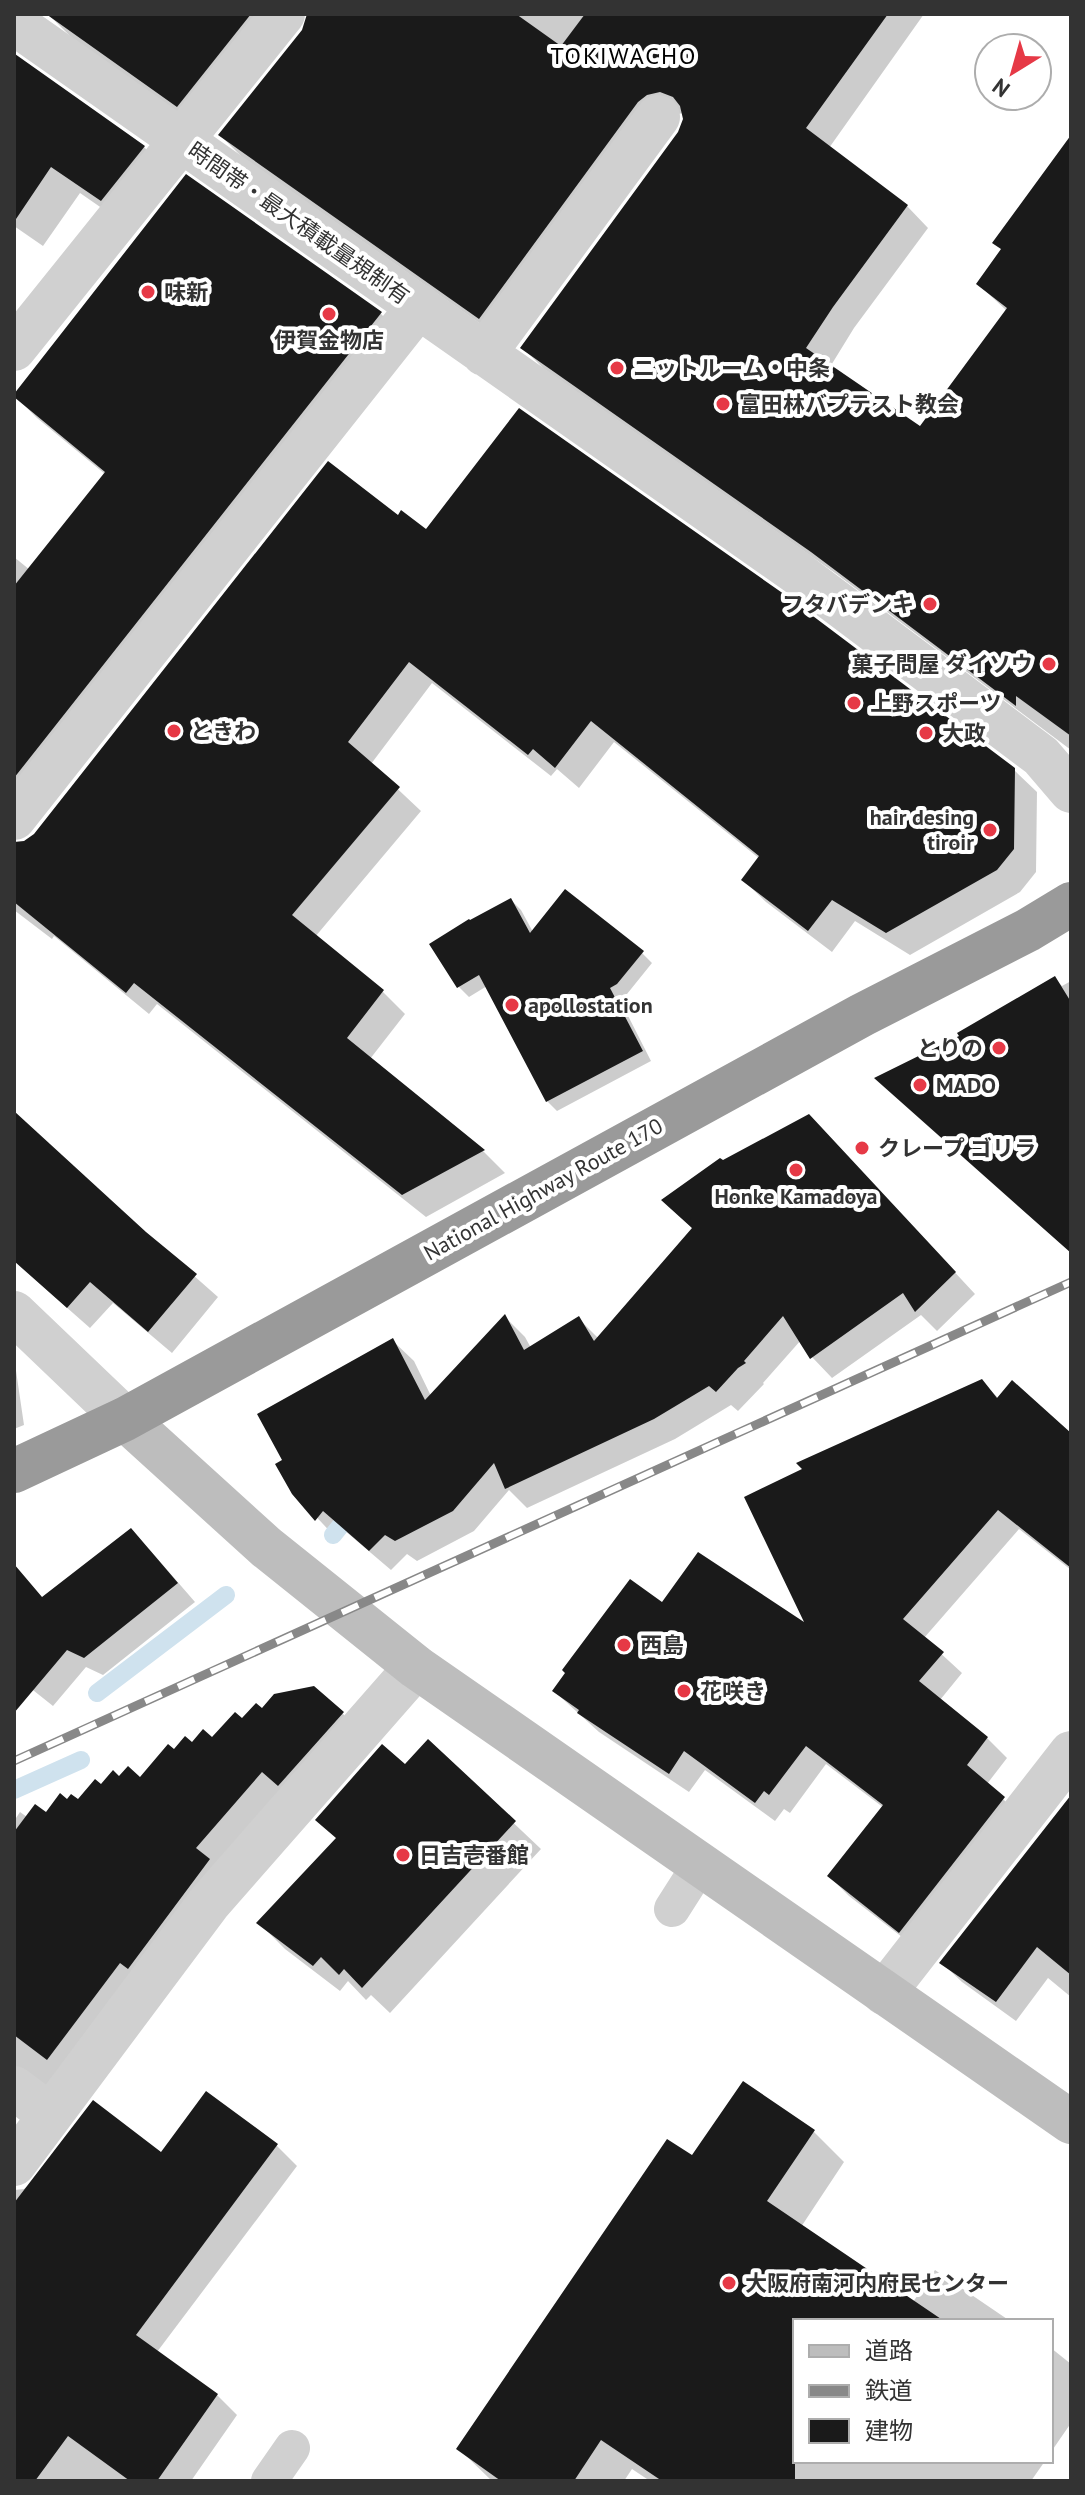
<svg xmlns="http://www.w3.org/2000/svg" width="1085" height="2495" font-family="'PT Sans','Noto Sans JP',sans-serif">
<rect width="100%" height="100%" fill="#fff"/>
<path fill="#0003" d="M48,14H257L205,133L76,42Z
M346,14H924L829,148L907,206L928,228L854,328L830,367L921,429L1007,311L978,284L1003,250L1071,138V750L835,573L544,369L522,347L680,133L685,121L684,113L671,115L502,339L242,157L220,135Z
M14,58L144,147L171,175L129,227L80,193L43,246L14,226Z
M187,177L381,314L403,336L14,830V557L30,570L105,474L37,418L15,396Z
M398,518L426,532L1014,770L1037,792L1036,872L1020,892L910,955L855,921L832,952L766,902L743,880L760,859L614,742L579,788L557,769L551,776L432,683L371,764L421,811L315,937L383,992L405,1014L370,1059L484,1152L505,1173L426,1217L157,1004L149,1014L54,936L52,939L14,910V844L23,843L35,835Z
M511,900L521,910L533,932L642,953L652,963L627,994L619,998L651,1061L557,1111L547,1101L487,986L469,997L459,987Z
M1055,979L1062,986L1071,981V1253L962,1037Z
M14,1117L218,1297L172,1353L113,1303L90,1328L14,1261Z
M830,1138L975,1294L937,1331L921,1315L832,1378L812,1357L801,1340L763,1383L764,1384L738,1411L731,1405L675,1439L527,1508L509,1490L474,1531L417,1561L407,1554L391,1570L344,1530L337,1539L294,1493L393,1341L414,1361L431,1396L505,1317L525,1337L531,1348L579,1319L598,1338L694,1230L664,1201Z
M14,1357L24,1425L14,1429Z
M982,1381L999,1399L1071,1436V1570L1019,1529L924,1638L962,1673L940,1700L987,1738L1007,1758L987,1784L1023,1818L920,1951L849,1896L829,1876L884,1808L826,1764L790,1813L784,1809L775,1821L705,1770L689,1792L599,1732L554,1691L663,1605L809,1628Z
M149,1549L195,1602L103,1675L86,1667L53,1706L14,1675V1628Z
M262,1710L342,1713L362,1733L64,2084L14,2093V1821L20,1812L27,1817L46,1815L68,1802L78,1801L119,1779L141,1780L174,1752L212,1740Z
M428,1742L541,1849L390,2013L371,1995L366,2000L348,1981L340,1991L285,1949L259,1923Z
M1071,1796V1997L1048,1978L1016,2021L962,1982L942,1963Z
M206,2094L277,2146L297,2166L157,2352L217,2395L237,2415L191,2481H14V2190L24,2189L35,2180L161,2155Z
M813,2131L844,2162L801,2227L913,2302L935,2270L1010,2321H795V2461H1045L1031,2481H650L632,2469L624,2481H492L459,2449L693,2158Z
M1051,2348L1071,2364V2423L1051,2452Z"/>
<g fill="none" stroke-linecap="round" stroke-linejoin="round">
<path stroke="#cfe2ee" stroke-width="18" d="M333,1535L354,1509
M97,1693L226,1595
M14,1790L81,1760"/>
</g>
<path fill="#1a1a1a" d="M46,14H251L177,107Z
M307,14H516L561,46L585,14H888L806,128L908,205L833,307L806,348L920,426L1007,308L976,284L1001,249L992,243L1071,135V736L1016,696V706L811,552L520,348L678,132L683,119L680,106L673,97L660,92L647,95L638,102L479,319L218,135L302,30Z
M15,54L145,146L101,201L51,167L14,222Z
M186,174L382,312L14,778V586L105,472L14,397V394Z
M519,408L781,592L1015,768L1014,849L997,870L886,933L832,900L808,931L741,880L759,856L591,721L555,768L533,749L528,755L409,662L348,742L400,787L292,915L384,990L347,1038L485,1150L402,1195L134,983L126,993L14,902V842L24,841L34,834L328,461L398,515L401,510L426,529Z
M565,889L644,951L617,984L610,988L643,1051L546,1102L479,975L457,988L429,944L469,919L470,920L511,898L530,933Z
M1055,976L1071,1002V1253L874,1078L959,1036L957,1033Z
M14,1111L146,1232L197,1274L148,1332L90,1282L67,1308L14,1261Z
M809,1114L956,1272L915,1312L903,1293L810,1359L783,1316L744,1361L746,1363L738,1368L716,1392L709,1386L654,1419L505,1489L494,1463L453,1511L395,1541L385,1535L369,1551L323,1511L315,1521L292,1494L275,1464L282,1460L257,1414L393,1338L425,1400L505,1314L524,1350L579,1316L594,1341L692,1228L661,1200L720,1158L723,1160Z
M982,1379L997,1398L1012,1380L1071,1433V1568L998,1510L903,1619L944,1652L919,1681L988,1737L967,1765L1005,1797L899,1933L827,1876L883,1805L806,1746L769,1795L764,1791L755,1803L684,1751L669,1774L577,1713L579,1710L552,1691L565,1673L562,1670L630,1579L662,1602L698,1552L804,1622L744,1497L802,1469L796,1463Z
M131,1528L178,1583L84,1658L67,1650L14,1713V1564L42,1597Z
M314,1686L344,1712L278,1786L262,1772L196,1848L210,1859L128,1969L120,1963L47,2060L14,2035V1832L35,1804L46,1812L60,1793L67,1799L71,1794L78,1799L95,1779L101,1784L113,1770L119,1776L128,1766L140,1777L168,1744L174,1749L185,1736L192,1742L203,1729L212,1737L235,1712L242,1718L256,1703L262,1708L274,1694Z
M428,1739L516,1821L362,1988L344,1969L339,1975L321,1957L313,1966L256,1923L336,1838L315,1820L382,1744L405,1764Z
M1071,1795V1975L1037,1947L996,2002L939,1963Z
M743,2081L815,2130L767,2201L944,2321H795V2481H662L601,2440L574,2481H501L456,2449L667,2139L692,2155Z
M206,2091L278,2144L136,2335L218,2394L157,2481H130L68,2436L35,2481H14V2203L93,2100L161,2152Z"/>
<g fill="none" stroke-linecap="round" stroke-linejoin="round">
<path stroke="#d0d0d0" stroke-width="36" d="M672,1909L700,1865
M269,2481L292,2448"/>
<path stroke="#d0d0d0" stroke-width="44" d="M14,23L796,572L1041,756L1071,791
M14,349L283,14
M484,354L658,117
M14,818L419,306
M14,1313L125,1419
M884,1993L1071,1753
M14,2088L50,2115
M14,2164L209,1903L416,1667"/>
<path stroke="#bdbdbd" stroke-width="44" d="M125,1419L266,1547L416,1667L1071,2122"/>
<path stroke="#9a9a9a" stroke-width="44" d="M14,1471L125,1419L862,1015L1028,930L1071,904"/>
<g stroke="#888" stroke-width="9">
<path id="rail" d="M14,1761L1071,1282"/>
</g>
<use href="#rail" stroke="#fff" stroke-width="6" stroke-dasharray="18" stroke-linecap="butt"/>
</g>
<g fill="#e63946" stroke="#fff" stroke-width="3">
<circle cx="148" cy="292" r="8"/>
<circle cx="329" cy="314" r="8"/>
<circle cx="617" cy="368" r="8"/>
<circle cx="723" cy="404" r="8"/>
<circle cx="930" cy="604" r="8"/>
<circle cx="1049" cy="664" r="8"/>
<circle cx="854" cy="703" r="8"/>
<circle cx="174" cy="731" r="8"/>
<circle cx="926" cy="733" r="8"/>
<circle cx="990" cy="830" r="8"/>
<circle cx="512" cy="1005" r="8"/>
<circle cx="999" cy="1048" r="8"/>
<circle cx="920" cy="1085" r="8"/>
<circle cx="862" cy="1148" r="8"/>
<circle cx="796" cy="1170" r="8"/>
<circle cx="624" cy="1645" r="8"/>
<circle cx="684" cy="1691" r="8"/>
<circle cx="403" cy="1855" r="8"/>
<circle cx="729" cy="2283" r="8"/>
</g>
<g text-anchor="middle" stroke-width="8" stroke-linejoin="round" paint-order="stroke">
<g font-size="22" fill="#333" stroke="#fff">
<text transform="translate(299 223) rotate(35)" y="8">時間帯・最大積載量規制有</text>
<text transform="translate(543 1189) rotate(-29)" y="8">National Highway Route 170</text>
</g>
<g font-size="22" font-weight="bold" fill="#333" stroke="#fff" text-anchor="start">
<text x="164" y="300">味新</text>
<text x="329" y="348" text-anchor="middle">伊賀金物店</text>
<text x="633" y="376">ニットルーム・中条</text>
<text x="739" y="412">富田林バプテスト教会</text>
<text x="914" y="612" text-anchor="end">フタバデンキ</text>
<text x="1033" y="672" text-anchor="end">菓子問屋 ダイソウ</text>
<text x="870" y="711">上野スポーツ</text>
<text x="190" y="739">ときわ</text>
<text x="942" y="741">大政</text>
<text x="974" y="825" text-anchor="end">hair desing<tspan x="974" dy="25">tiroir</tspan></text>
<text x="528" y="1013">apollostation</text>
<text x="983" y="1056" text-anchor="end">とりの</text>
<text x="936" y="1093">MADO</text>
<text x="878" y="1156">クレープ ゴリラ</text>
<text x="796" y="1204" text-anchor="middle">Honke Kamadoya</text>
<text x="640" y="1653">西島</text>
<text x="700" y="1699">花咲き</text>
<text x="419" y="1863">日吉壱番館</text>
<text x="745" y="2291">大阪府南河内府民センター</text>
</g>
<g font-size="24" letter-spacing="2" fill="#000" stroke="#fff">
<text x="624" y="64">TOKIWACHO</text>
</g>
</g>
<rect width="1085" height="2495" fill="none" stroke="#333333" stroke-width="32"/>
<rect x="793" y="2319" width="260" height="144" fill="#ffffff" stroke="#adadad" stroke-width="2"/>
<rect x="809" y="2345" width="40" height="12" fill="#bdbdbd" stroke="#adadad" stroke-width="2"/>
<text x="865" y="2359" font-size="24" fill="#333333">道路</text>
<rect x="809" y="2385" width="40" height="12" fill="#888888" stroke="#adadad" stroke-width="2"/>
<text x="865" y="2399" font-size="24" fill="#333333">鉄道</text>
<rect x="809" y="2419" width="40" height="24" fill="#1a1a1a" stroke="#adadad" stroke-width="2"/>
<text x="865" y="2439" font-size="24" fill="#333333">建物</text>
<g transform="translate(1013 72) rotate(217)"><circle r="38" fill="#ffffff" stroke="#adadad" stroke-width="2"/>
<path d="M0-6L14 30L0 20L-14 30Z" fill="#e63946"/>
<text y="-12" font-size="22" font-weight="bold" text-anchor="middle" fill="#333333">N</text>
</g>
</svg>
